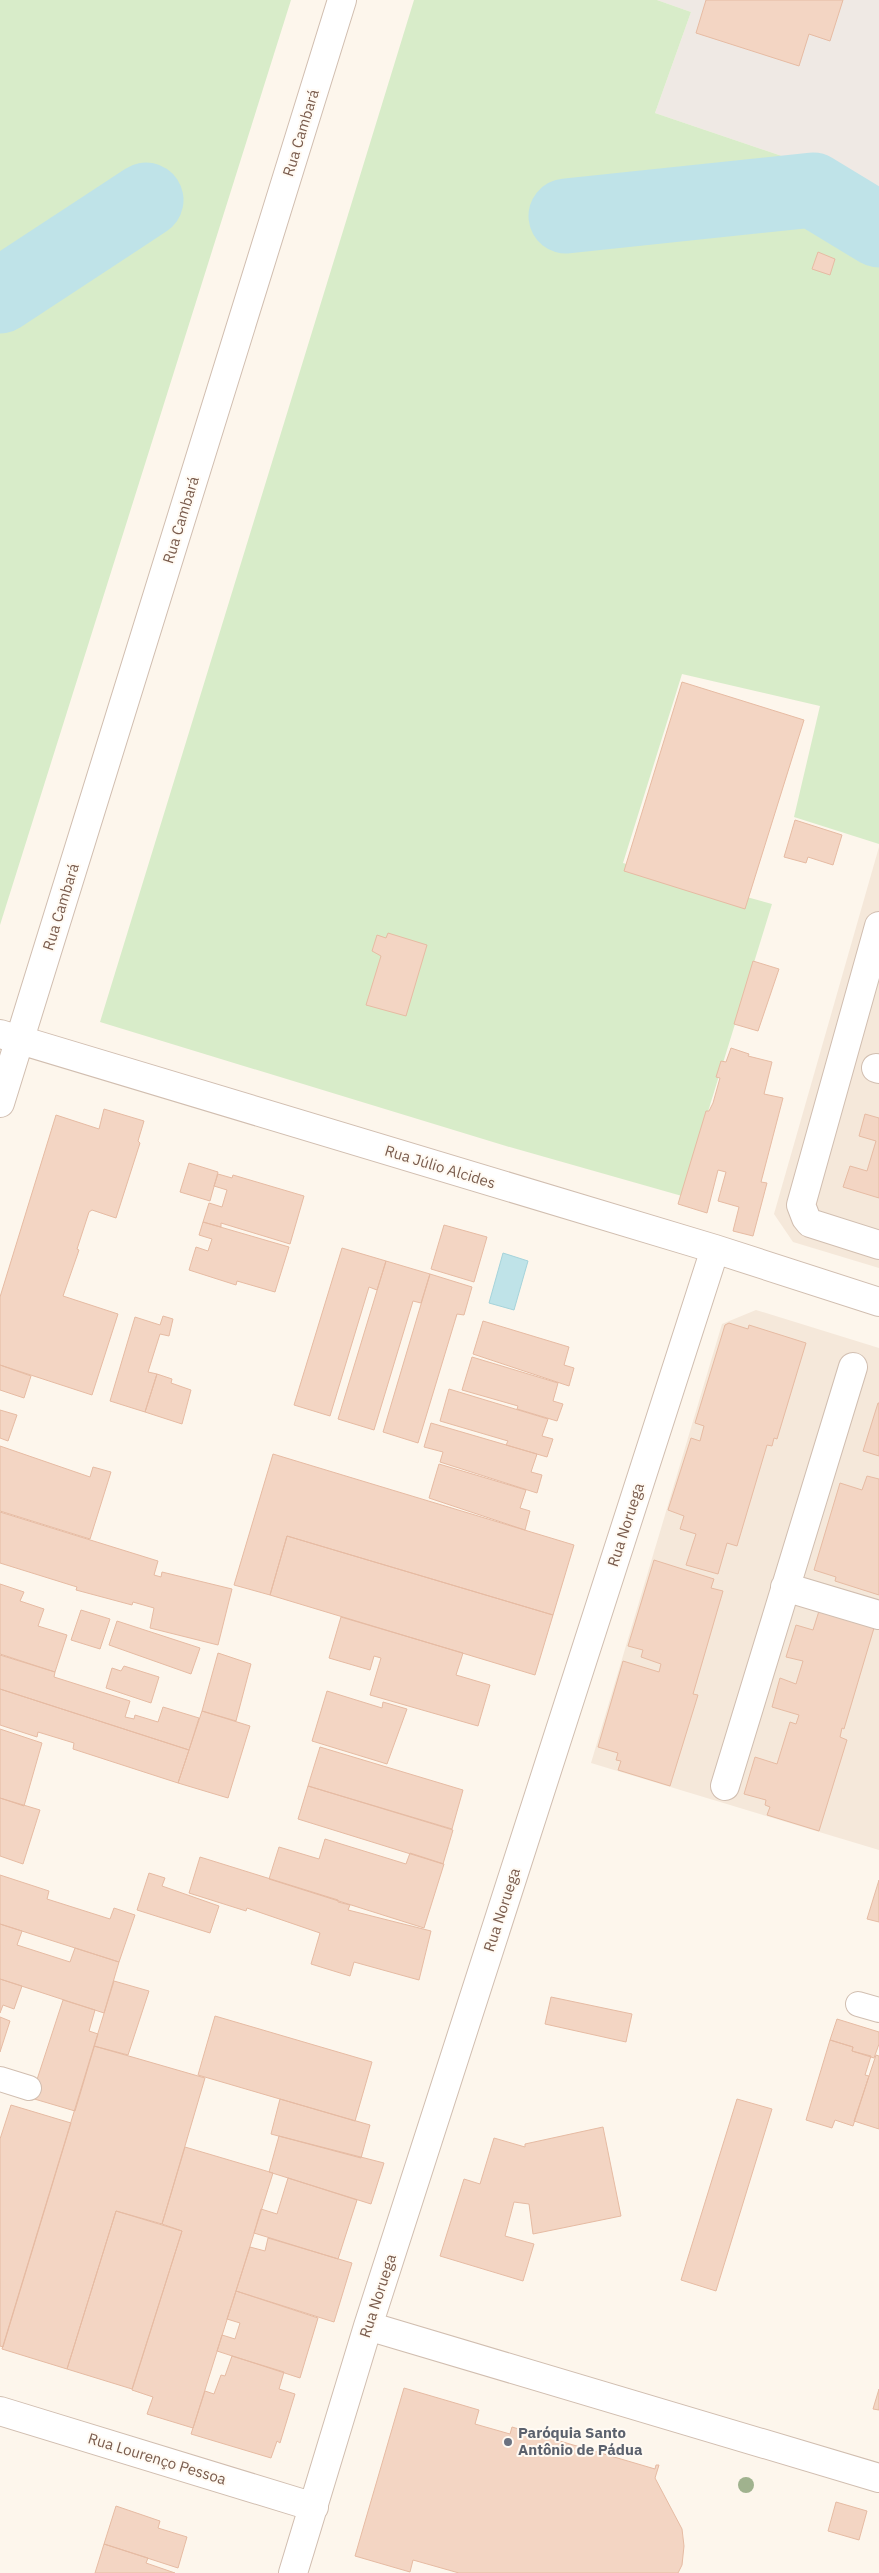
<svg xmlns="http://www.w3.org/2000/svg" width="879" height="2573" font-family="'IBM Plex Sans',sans-serif">
<rect width="100%" height="100%" fill="#fdf6ec"/>
<path fill="#f5e8da" d="M879,847V1268L793,1242L774,1214Z
M756,1310L879,1348V1850L591,1763L722,1324Z"/>
<path fill="#efe9e4" d="M657,0H879V189L655,113L691,12Z"/>
<path fill="#d8ecc9" d="M0,0H291L0,925Z
M414,0H657L691,12L655,113L879,189V844L794,817L820,706L682,674L623,863L772,904L682,1196L506,1146L100,1022Z"/>
<path fill="#bfe3e8" stroke="#a5d3da" d="M503,1253L528,1261L514,1310L489,1303Z"/>
<g fill="none" stroke-linecap="round" stroke-linejoin="round">
<path stroke="#bfe3e8" stroke-width="75" d="M566,216L813,190L879,230
M0,296L146,200"/>
</g>
<path fill="#f3d5c3" stroke="#e6bba3" d="M706,0H843L830,41L809,34L799,66L696,33Z
M818,252L835,259L830,275L812,269Z
M682,682L804,720L745,909L624,871Z
M795,820L842,835L833,865L808,857L806,863L784,857Z
M388,933L427,945L406,1016L366,1005L381,956L372,951L377,935L386,938Z
M753,961L779,969L758,1031L734,1024Z
M731,1048L749,1054L748,1056L772,1062L764,1094L783,1098L761,1182L767,1183L753,1236L733,1231L739,1207L718,1201L726,1172L718,1170L707,1213L678,1204L706,1111H709L713,1103L720,1078L716,1077L721,1061L726,1062Z
M104,1109L144,1121L138,1141L140,1143L116,1218L92,1210L89,1212L77,1249L79,1250L63,1296L118,1314L92,1395L0,1365V1297L56,1115L99,1129Z
M865,1114L879,1118V1198L843,1187L850,1166L867,1171L876,1141L859,1136Z
M189,1163L218,1172L210,1201L180,1192Z
M218,1174L232,1178L233,1175L304,1196L290,1244L221,1223V1227L203,1222L209,1203L222,1207L227,1190L214,1186Z
M203,1222L289,1247L275,1292L237,1281L236,1285L189,1270L196,1247L208,1251L212,1239L199,1235Z
M444,1225L487,1237L474,1282L431,1269Z
M342,1248L386,1261L377,1290L369,1287L330,1416L294,1405Z
M386,1261L430,1274L421,1303L413,1301L374,1430L338,1419Z
M430,1274L472,1287L464,1315L457,1314L418,1443L383,1432Z
M163,1316L173,1319L169,1336L160,1334L148,1372L157,1374L145,1412L110,1401L135,1317L160,1325Z
M483,1321L569,1347L564,1365L574,1368L569,1386L473,1354Z
M729,1323L748,1329L749,1325L806,1343L777,1439L774,1438L772,1446L767,1445L737,1546L727,1543L718,1574L686,1565L696,1534L680,1529L684,1516L668,1510L691,1438L700,1441L704,1426L695,1423L725,1325Z
M472,1357L558,1383L553,1401L563,1404L557,1421L517,1409L518,1406L462,1390Z
M0,1365L31,1376L24,1398L0,1390Z
M157,1374L172,1379L171,1383L191,1390L182,1424L145,1412Z
M449,1389L548,1419L542,1436L553,1439L547,1457L506,1445L508,1441L440,1421Z
M878,1403H879V1456L863,1451Z
M0,1410L17,1415L8,1441L0,1438Z
M431,1423L537,1454L531,1472L542,1475L537,1493L440,1462L443,1452L424,1447Z
M0,1446L90,1477L93,1467L111,1472L90,1539L0,1511Z
M273,1454L574,1545L553,1615L287,1536L270,1595L234,1585Z
M439,1464L526,1490L520,1508L530,1511L525,1530L429,1498Z
M867,1476L879,1479V1595L835,1581L836,1577L814,1570L840,1483L862,1490Z
M0,1512L158,1561L154,1575L161,1577L162,1572L232,1589L218,1645L150,1628L154,1608L133,1602L132,1605L76,1590L77,1587L0,1563Z
M287,1536L553,1615L535,1675L270,1595Z
M654,1560L714,1579L711,1588L723,1591L693,1694L698,1695L670,1786L618,1770L621,1761L616,1760L618,1753L598,1747L623,1661L659,1672L661,1664L641,1657L643,1650L628,1646Z
M0,1584L24,1592L20,1601L44,1609L38,1626L67,1635L55,1672L0,1654Z
M81,1610L110,1619L100,1649L71,1640Z
M819,1611L874,1628L844,1729L842,1728L840,1737L847,1740L819,1831L767,1815L770,1807L765,1805L766,1800L744,1794L755,1757L777,1764L790,1722L796,1724L799,1715L772,1707L780,1678L796,1684L803,1661L786,1657L796,1625L813,1630Z
M341,1617L463,1653L456,1675L490,1685L478,1726L370,1695L381,1658L374,1656L370,1670L329,1658Z
M117,1621L200,1648L191,1674L109,1645Z
M218,1653L251,1664L236,1721L202,1711Z
M0,1655L55,1672L54,1677L130,1701L125,1717L134,1719L135,1715L158,1722L163,1707L199,1718L189,1750L0,1689Z
M124,1666L159,1677L151,1703L106,1688L112,1668L121,1671Z
M0,1689L189,1750L178,1783L73,1749L74,1743L38,1732L37,1737L0,1725Z
M327,1691L382,1708L383,1702L407,1709L387,1764L312,1741Z
M202,1711L250,1726L228,1798L178,1783Z
M0,1729L42,1743L24,1806L0,1798Z
M320,1747L463,1790L452,1829L308,1786Z
M308,1786L453,1830L443,1864L298,1819Z
M0,1798L40,1810L23,1864L0,1856Z
M325,1839L406,1864L410,1853L444,1864L424,1928L269,1879L279,1847L319,1859Z
M200,1857L338,1900V1902L350,1905L348,1910L431,1931L419,1980L354,1962L350,1976L311,1964L320,1933L247,1908L246,1911L189,1893Z
M149,1873L165,1878L162,1886L219,1906L210,1933L137,1910Z
M0,1875L49,1891L47,1899L110,1919L114,1908L135,1915L119,1962L0,1924Z
M879,1880V1922L867,1919Z
M0,1924L22,1931L17,1945L70,1962L75,1948L119,1962L104,2013L0,1979Z
M0,1979L22,1986L14,2009L3,2005L0,2013Z
M114,1981L149,1991L128,2055L94,2046Z
M551,1997L632,2014L626,2042L545,2024Z
M63,2000L95,2010L89,2031L98,2034L75,2111L31,2098Z
M215,2016L372,2062L355,2121L198,2075Z
M0,2017L10,2021L0,2052Z
M837,2019L879,2032V2044L874,2058L852,2051L853,2047L830,2040Z
M830,2040L853,2047L852,2051L871,2056L865,2075L869,2076L853,2126L835,2120L832,2128L806,2120Z
M94,2046L205,2078L162,2224L116,2211L67,2369L2,2349Z
M876,2055L879,2056V2129L854,2121Z
M280,2099L370,2125L361,2158L271,2134Z
M737,2099L772,2109L716,2291L681,2280Z
M11,2105L71,2123L3,2347L0,2346V2139Z
M603,2127L621,2216L533,2234L529,2204L514,2202L505,2236L534,2244L523,2281L440,2256L464,2179L480,2184L494,2138L525,2147V2144Z
M279,2136L384,2163L371,2204L269,2172Z
M185,2147L273,2173L193,2428L147,2414L153,2397L132,2390L182,2231L162,2224Z
M288,2178L357,2200L338,2259L254,2233L261,2209L277,2214Z
M116,2211L182,2231L132,2389L67,2369Z
M268,2238L352,2263L334,2322L236,2291L250,2247L265,2251Z
M236,2291L318,2318L300,2378L217,2351L222,2335L235,2339L240,2323L227,2319Z
M232,2356L284,2372L279,2389L295,2394L280,2443L277,2441L271,2458L191,2434L205,2391L214,2394L221,2375L225,2376Z
M404,2388L479,2410L475,2424L510,2434L512,2427L655,2469L656,2465H659L655,2478L682,2529L684,2546L682,2565L678,2573H459L413,2560L410,2572L355,2556Z
M879,2389V2410L873,2409Z
M836,2502L867,2511L859,2540L828,2531Z
M116,2506L160,2521L158,2528L187,2537L178,2568L104,2544Z
M104,2544L148,2558L146,2563L175,2573H95Z"/>
<g fill="none" stroke-linecap="round" stroke-linejoin="round">
<g stroke="#d1beb0" stroke-width="26">
<path id="lane" d="M858,2004L879,2010
M0,2079L29,2088"/>
</g>
<g stroke="#d1beb0" stroke-width="30">
<path id="street" d="M879,926L801,1205L806,1218L810,1223L879,1245
M0,1034L715,1249L879,1302
M876,1068L879,1069
M0,1103L342,0
M785,1587L879,1615
M725,1786L853,1367
M368,2326L879,2478
M0,2411L314,2507
M293,2573L368,2326L715,1249"/>
</g>
<use href="#lane" stroke="#fff" stroke-width="24"/>
<use href="#street" stroke="#fff" stroke-width="28"/>
</g>
<circle fill="#a0b28e" cx="746" cy="2485" r="8"/>
<circle fill="#6b7280" stroke="#fffaf3" stroke-width="2" cx="508" cy="2442" r="5"/>
<g text-anchor="middle" stroke-width="4" stroke-linejoin="round" paint-order="stroke">
<g font-size="15" fill="#7a5c4d" stroke="#fffaf3">
<text transform="translate(301 133) rotate(-73)" y="5">Rua Cambará</text>
<text transform="translate(181 520) rotate(-73)" y="5">Rua Cambará</text>
<text transform="translate(61 907) rotate(-73)" y="5">Rua Cambará</text>
<text transform="translate(440 1167) rotate(17)" y="5">Rua Júlio Alcides</text>
<text transform="translate(626 1525) rotate(-72)" y="5">Rua Noruega</text>
<text transform="translate(502 1910) rotate(-72)" y="5">Rua Noruega</text>
<text transform="translate(378 2296) rotate(-72)" y="5">Rua Noruega</text>
<text transform="translate(157 2459) rotate(17)" y="5">Rua Lourenço Pessoa</text>
</g>
<g font-size="15" font-weight="bold" fill="#5b616d" stroke="#fffaf3" text-anchor="start">
<text x="518" y="2438">Paróquia Santo<tspan x="518" dy="17">Antônio de Pádua</tspan></text>
</g>
</g>
</svg>
